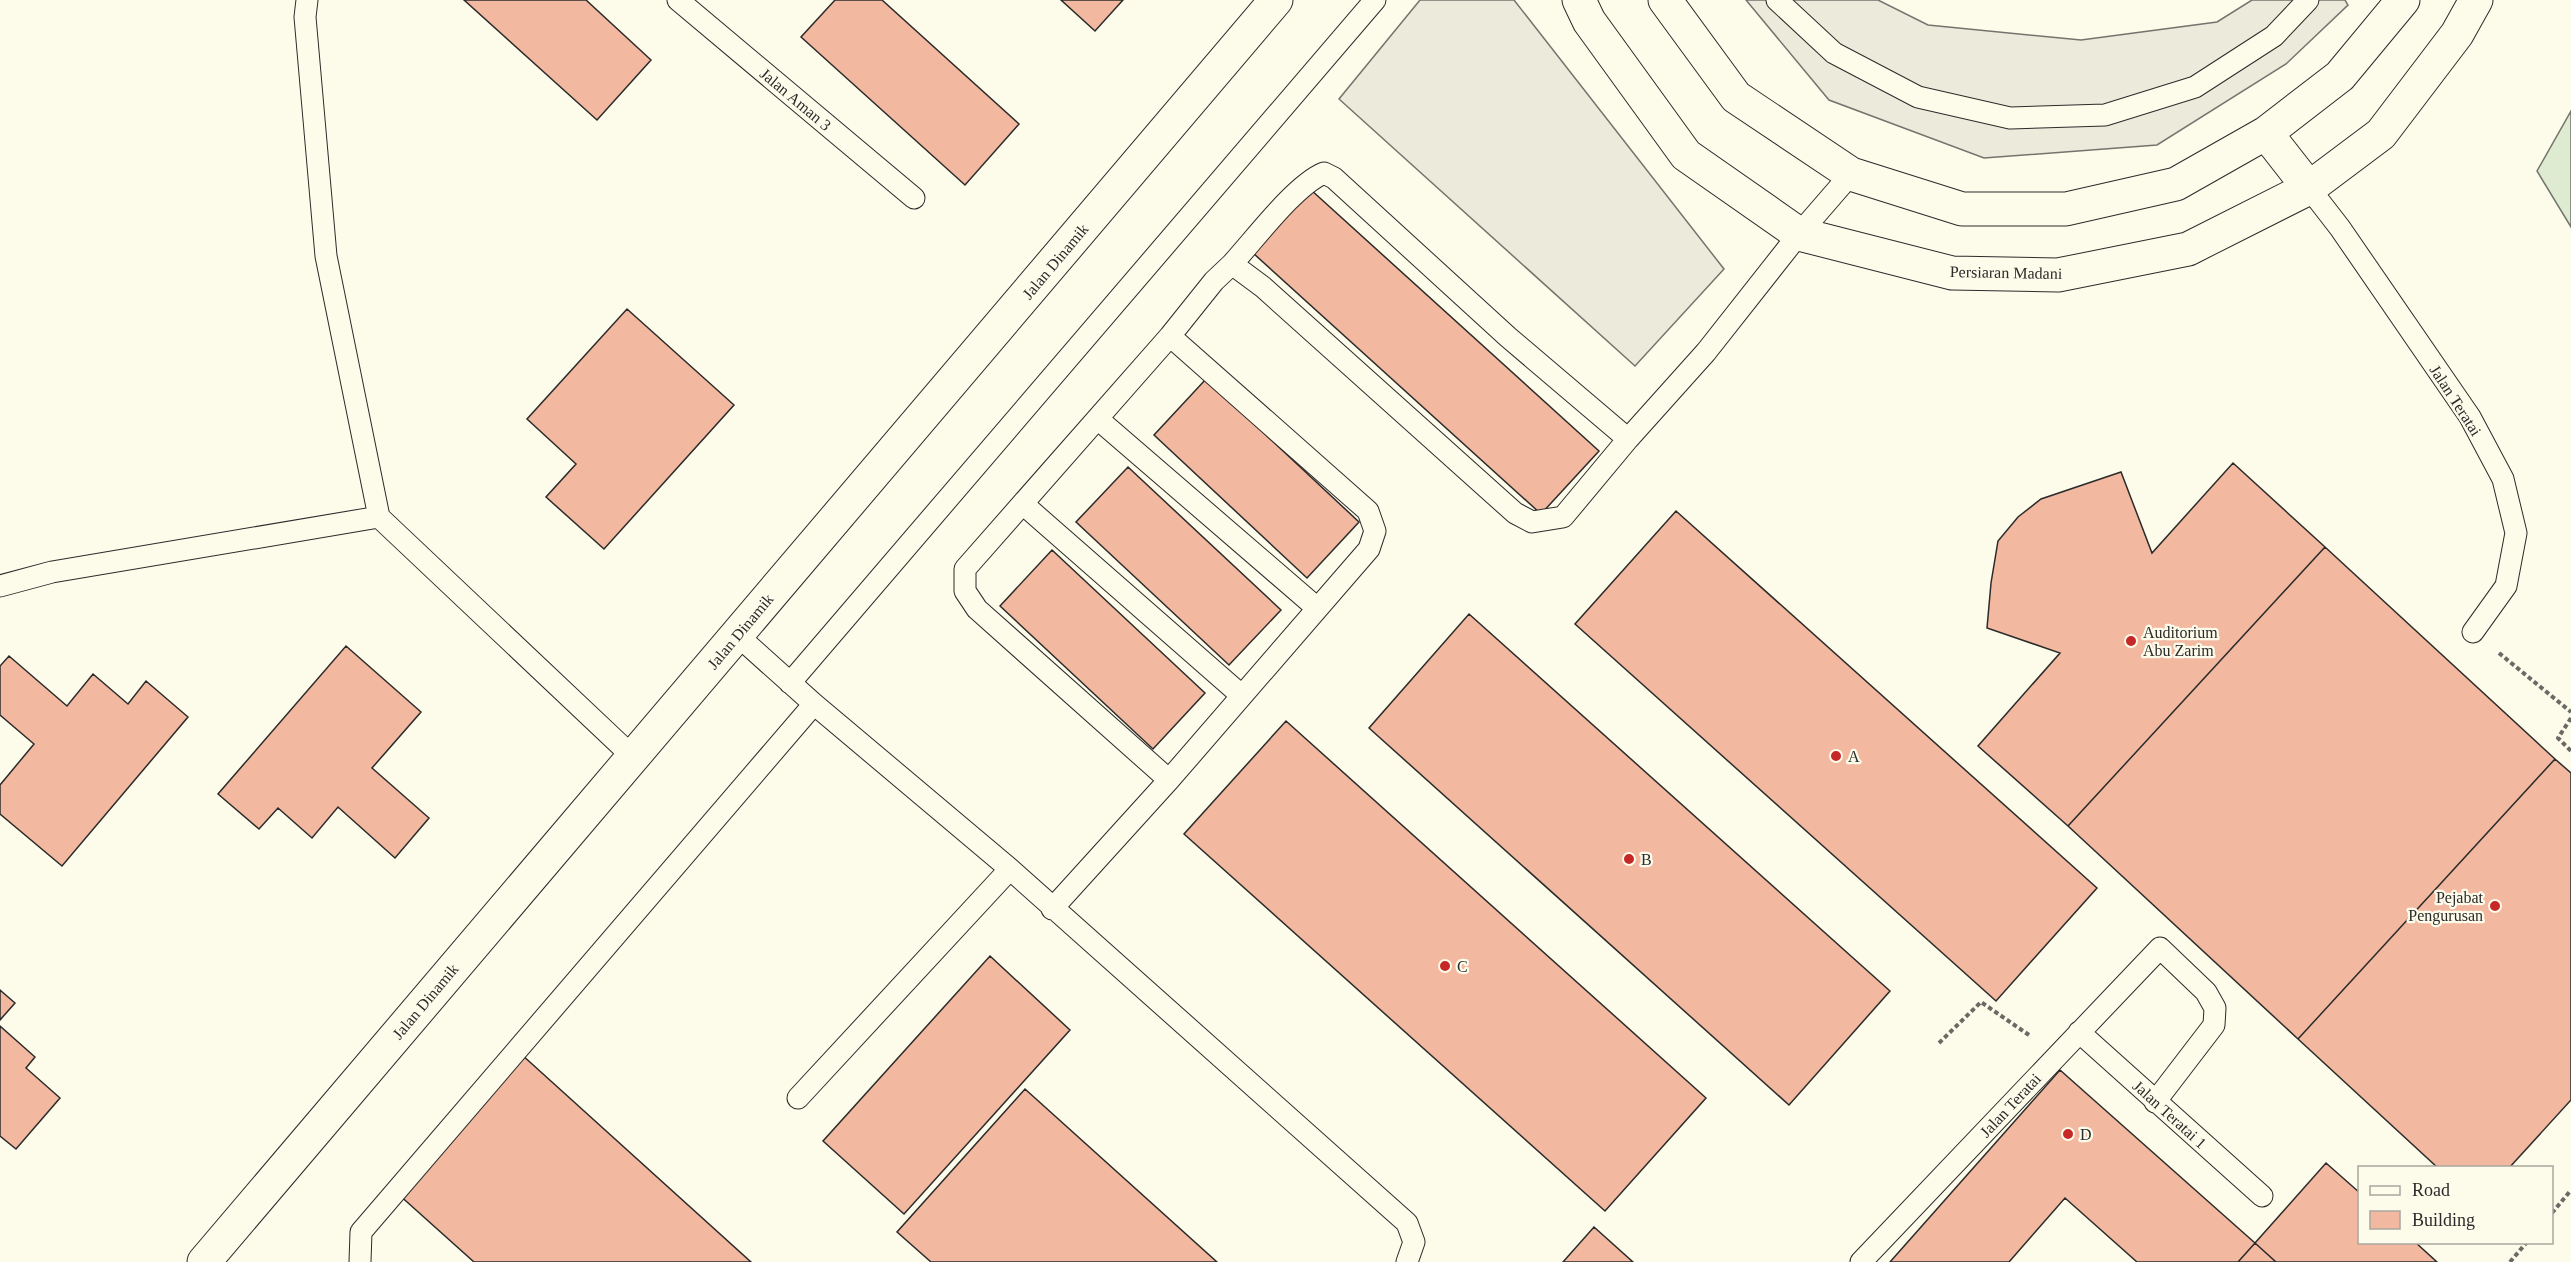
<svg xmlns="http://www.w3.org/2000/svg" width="2571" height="1262" font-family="Georgia,serif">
<rect width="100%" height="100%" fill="#fdfbea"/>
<path fill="#deebd1" stroke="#74746e" stroke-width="1.5" d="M2571,111V227L2537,171Z"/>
<path fill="#eceadb" stroke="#74746e" stroke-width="1.5" d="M1420,0H1514L1724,269L1635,366L1339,99Z
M1746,0H1878L1928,25L2081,40L2217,22L2252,0H2345L2348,5L2286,64L2157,145L1984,158L1829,100Z"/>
<path fill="#f2b8a0" stroke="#2b2b2b" stroke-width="1.5" d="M464,0H586L651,60L597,120Z
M835,0H882L1019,124L965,185L801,37Z
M1061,0H1123L1095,31Z
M1310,189L1599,451L1541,514L1253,253Z
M627,309L734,405L604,549L546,497L576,464L527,419Z
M1206,379L1359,522L1307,578L1154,435Z
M2233,463L2325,547L2068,826L1978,746L2060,653L1987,628L1991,583L1998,541L2018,517L2041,499L2121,472L2152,553Z
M1128,467L1281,610L1229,665L1076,522Z
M1676,511L2097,888L1996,1001L1575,624Z
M2325,547L2555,759L2298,1039L2068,826Z
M1052,550L1205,693L1153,749L1000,606Z
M1469,614L1890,991L1789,1105L1369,728Z
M346,646L421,712L372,768L429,818L395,858L338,807L312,838L278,808L259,829L218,794Z
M9,656L67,706L93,674L128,704L146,681L188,717L62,866L0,814V785L34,744L0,715V666Z
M1286,721L1706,1098L1605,1211L1184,834Z
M2555,759L2571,773V1100L2509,1168H2438L2298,1039Z
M990,956L1070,1030L904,1214L823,1141Z
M0,990L15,1003L0,1020Z
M0,1026L35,1057L26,1068L60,1098L16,1149L0,1136Z
M521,1054L751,1262H474L397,1193Z
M2060,1070L2255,1243L2238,1262H2137L2065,1198L2009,1262H1890Z
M1025,1089L1217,1262H931L897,1232Z
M2326,1163L2360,1193V1242H2415L2437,1262H2276L2255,1243Z
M1594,1227L1633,1262H1563Z
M2255,1243L2276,1262H2238Z"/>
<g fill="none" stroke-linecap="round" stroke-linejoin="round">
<g stroke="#2b2b2b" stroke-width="23">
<path id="service" d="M307,0L305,17L326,256L379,517L633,757
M678,0L914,198
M1777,0L1834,53L1918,97L2010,118L2105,115L2195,87L2274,36L2308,0
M2309,188L2340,228L2470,417L2503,479L2516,533L2506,586L2473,632
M1232,264C1255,239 1295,185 1324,173L1334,178L1508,337L1628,439
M1170,336L1214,281L1232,264L1263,287L1515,513L1532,522L1563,517L1628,439L1706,352L1799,234L1851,174
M1099,420L1317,608
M1023,504L1241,695
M0,586L52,572L379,517
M737,635L814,704L1010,869L1407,1223L1414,1242L1407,1262
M790,683L1375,0
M1052,909L1169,780L1369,549L1375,531L1368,511L1170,336L965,569V591L977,609L1169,780
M2079,1032L2262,1196
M798,1098L1010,869
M360,1262L361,1232L814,704
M1861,1262L2160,948L2206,992L2215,1008L2214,1025L2155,1102"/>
</g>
<g stroke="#2b2b2b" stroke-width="35">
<path id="minor" d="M204,1262L1276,0"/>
</g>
<g stroke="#2b2b2b" stroke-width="35">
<path id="tertiary" d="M1579,0L1589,21L1686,155L1799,234L1952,273L2058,275L2188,249L2309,188L2381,134L2457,34L2476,0
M1665,0L1736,97L1851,174L1962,209H2066L2176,184L2266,133L2340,76L2403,0
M2266,133L2309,188"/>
</g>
<path stroke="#6a6964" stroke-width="4" stroke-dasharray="4.5 3" stroke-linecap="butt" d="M2499,653L2571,712
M2571,718L2558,738L2571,751
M1939,1043L1981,1002L2029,1035
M2552,1213L2571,1190
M2510,1262L2527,1242"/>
<use href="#service" stroke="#fdfbea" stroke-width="21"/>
<use href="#minor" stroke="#fdfbea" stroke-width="33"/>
<use href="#tertiary" stroke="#fdfbea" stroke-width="33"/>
</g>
<g fill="#c62828" stroke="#fdfbea" stroke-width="2">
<circle cx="2131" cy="641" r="6"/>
<circle cx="1836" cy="756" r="6"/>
<circle cx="1629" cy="859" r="6"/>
<circle cx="2495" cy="906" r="6"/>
<circle cx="1445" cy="966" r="6"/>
<circle cx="2068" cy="1134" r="6"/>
</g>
<g text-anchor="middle" stroke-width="4.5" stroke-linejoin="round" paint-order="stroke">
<g font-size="16" fill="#2b2b2b" stroke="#fdfbea">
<text transform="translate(796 99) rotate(40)" y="6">Jalan Aman 3</text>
<text transform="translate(1055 261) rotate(-50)" y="6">Jalan Dinamik</text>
<text transform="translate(2006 272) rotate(1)" y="6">Persiaran Madani</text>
<text transform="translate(2456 400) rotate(57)" y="6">Jalan Teratai</text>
<text transform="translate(740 631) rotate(-50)" y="6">Jalan Dinamik</text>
<text transform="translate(425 1001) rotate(-50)" y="6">Jalan Dinamik</text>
<text transform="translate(2010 1105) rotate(-47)" y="6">Jalan Teratai</text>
<text transform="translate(2170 1114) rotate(42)" y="6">Jalan Teratai 1</text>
</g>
<g font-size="16" fill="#2b2b2b" stroke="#fdfbea" text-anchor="start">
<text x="2143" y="638">Auditorium<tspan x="2143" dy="18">Abu Zarim</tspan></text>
<text x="1848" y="762">A</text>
<text x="1641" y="865">B</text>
<text x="2483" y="903" text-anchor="end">Pejabat<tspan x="2483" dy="18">Pengurusan</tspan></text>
<text x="1457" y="972">C</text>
<text x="2080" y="1140">D</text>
</g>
</g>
<rect x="2358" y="1166" width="195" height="78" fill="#fdfbea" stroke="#a9a89e" stroke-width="1.5"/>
<rect x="2370" y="1186" width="30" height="9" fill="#fdfbea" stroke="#a9a89e" stroke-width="1.5"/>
<text x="2412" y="1196" font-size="18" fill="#2b2b2b">Road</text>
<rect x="2370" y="1211" width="30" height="18" fill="#f2b8a0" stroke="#a9a89e" stroke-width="1.5"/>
<text x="2412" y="1226" font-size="18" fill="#2b2b2b">Building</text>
</svg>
